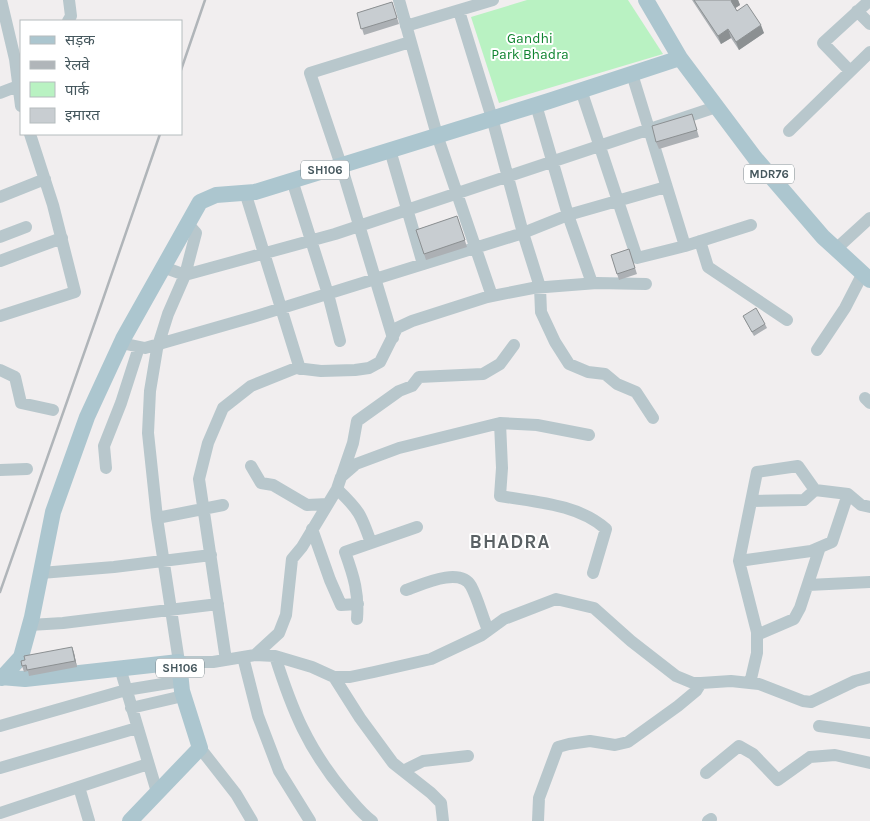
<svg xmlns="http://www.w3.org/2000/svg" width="870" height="821" font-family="Karla,'Noto Sans Devanagari',sans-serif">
<rect width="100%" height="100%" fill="#f1eeef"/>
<path fill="#b9f2c2" d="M527,0H628L663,54L499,103L471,17Z"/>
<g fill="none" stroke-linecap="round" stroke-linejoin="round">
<path stroke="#b8c7cc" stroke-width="12" d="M1,0L15,59L21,106
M399,0L437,135L492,296
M459,11L492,118L523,233L540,287L541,312L555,342L569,364L588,372L605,374L617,384L636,392L653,418
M857,11L870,24
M68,21L71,16L69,0
M406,26L493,0
M850,71L823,43L870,0
M632,74L685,246L751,225
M581,90L637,258L685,246
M0,93L18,86
M536,105L568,215L592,283
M789,131L870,52
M390,150L423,264
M292,180L328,294L340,341
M245,192L300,369
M0,197L45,179
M188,224L196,233L185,275L168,314L157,349L150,391L148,433L157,518L179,662H213L255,655L275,656L312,667L334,677L360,718L393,763L431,793L441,803L443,821
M0,237L26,227
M700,241L708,267L787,320
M836,249L870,218
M0,261L62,238
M163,267L185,275L335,234L716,107
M0,316L75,292L53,205L30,134
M393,338L341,165L310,73L410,42
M121,343L145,348L253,317L523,233L568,215L666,187
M817,350L845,308L863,273
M0,370L15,377L21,403L53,410
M865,398L870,403
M500,423L502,468L500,496C535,502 578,504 606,529L593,573
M251,466L261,483L273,485L307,505L328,504
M106,468L104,446L121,403L139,347
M0,470L27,469
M342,475L353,443L357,421L399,391L412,386L419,377L483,374L500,364L514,345
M337,489C359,510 361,514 371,543
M752,501L804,500L815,490L848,494L861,505L870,507
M157,518L223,505
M312,529L330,580L341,605L358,604
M739,561L811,551L832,542L848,494
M41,573L114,567L211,555
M808,585L870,582
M406,590C421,585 460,566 471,586C478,599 482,616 488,630
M357,619C359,593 354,577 345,552L417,527
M30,625L63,623L218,604
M757,635L794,619L800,608L820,547
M255,655L279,633L286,615L292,559L302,547L337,489L341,477L356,464L399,448L500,423L537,425L589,435
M275,656C292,710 308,749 345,793C354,803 361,813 372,821
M243,657L258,716L279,771L310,821
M226,660L199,479L208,443L223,408L251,386L296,368L321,371L355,370L369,368L380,362L397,328L412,321L487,297L533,288L597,283L646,284
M120,668L157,792
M334,677H350L374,672L431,659L482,635L504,619L556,599L594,608L631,641L676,676L693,683H701
M750,683L757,653V632L739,561L757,472L798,466L815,490
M131,708L183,696
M0,726L126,690L181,681
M819,726L870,733
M200,748L236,794L252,821
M0,768L137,728
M403,771L423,761L468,756
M706,773L739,746L753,754L778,780L810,757L835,755L870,763
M79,787L89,821
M0,813L148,764
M538,821L539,798L558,747L569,744L590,741L615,745L628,742L678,706L696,691L701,683L731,681L759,684L803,701L811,702L855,681L870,677
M708,821L711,819"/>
<path stroke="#acc6cf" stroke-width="16" d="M646,0L680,58L755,158L823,237L870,280
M0,677L25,679L179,662L182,691L200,748L130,821
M2,678L21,657L32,617L53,512L87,417L123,339L200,202L216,195L255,192L549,101L680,58"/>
<path stroke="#b0b5b9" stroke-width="2.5" d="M181,70L205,0
M0,592L101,305L160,134"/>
</g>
<path fill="#acb0b4" d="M692,0H738L740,5L735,8L737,11L764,33L739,50L731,38L721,44Z
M392,2L399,24L364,35L357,13Z
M692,114L699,137L659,149L656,142Z
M457,216L467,247L426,260L416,230Z
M629,249L637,274L619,280L611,255Z
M743,316L765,324L767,328L754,336L745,320Z
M72,647L74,653L77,667L29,676L28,671L24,672L22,666Z"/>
<path fill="#8c9092" d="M732,0H738L740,5L734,9L731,1Z
M761,25L764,33L739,50L736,42Z
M728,29L731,38L721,44L718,36Z
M72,647L74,653L77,667L75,661Z"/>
<path fill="#c8cdd1" stroke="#8c9092" d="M694,0H732L731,1L737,11L747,4L761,25L736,42L728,29L718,36Z
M392,2L397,18L361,29L357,13Z
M692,114L697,130L656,142L652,126Z
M457,216L465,240L424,254L416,230Z
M629,249L635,268L617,274L611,255Z
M756,308L765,324L752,332L743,316Z
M72,647L75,661L27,670L26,665L22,666L21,661L25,660L24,656Z"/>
<g text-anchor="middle" stroke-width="4" stroke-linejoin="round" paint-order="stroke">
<g fill="#fff" stroke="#7d898e" stroke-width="1">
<rect x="301" y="160.5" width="48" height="19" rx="4"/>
<rect x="744" y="164.5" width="50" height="19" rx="4"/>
<rect x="156" y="658.5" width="48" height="19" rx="4"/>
</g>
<g font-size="12" font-weight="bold" fill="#45575d">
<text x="325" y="174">SH106</text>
<text x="769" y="178">MDR76</text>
<text x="180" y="672">SH106</text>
</g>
<g font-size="14" fill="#108430" stroke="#fff">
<text x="530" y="43">Gandhi<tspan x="530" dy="16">Park Bhadra</tspan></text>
</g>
<g font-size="19" font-weight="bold" letter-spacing="1" fill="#5a6164" stroke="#fff">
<text x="510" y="548">BHADRA</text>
</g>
</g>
<rect x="20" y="20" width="162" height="115" fill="#ffffff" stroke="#b5bcbe"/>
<rect x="30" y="36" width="25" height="8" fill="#acc6cf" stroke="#b5bcbe"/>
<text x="65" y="45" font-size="15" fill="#45575d">सड़क</text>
<rect x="30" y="61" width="25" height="8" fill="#b0b5b9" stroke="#b5bcbe"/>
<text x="65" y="70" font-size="15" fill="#45575d">रेलवे</text>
<rect x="30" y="82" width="25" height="15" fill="#b9f2c2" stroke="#b5bcbe"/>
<text x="65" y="95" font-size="15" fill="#45575d">पार्क</text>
<rect x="30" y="108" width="25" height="15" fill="#c8cdd1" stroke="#b5bcbe"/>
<text x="65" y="120" font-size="15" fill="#45575d">इमारत</text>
</svg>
